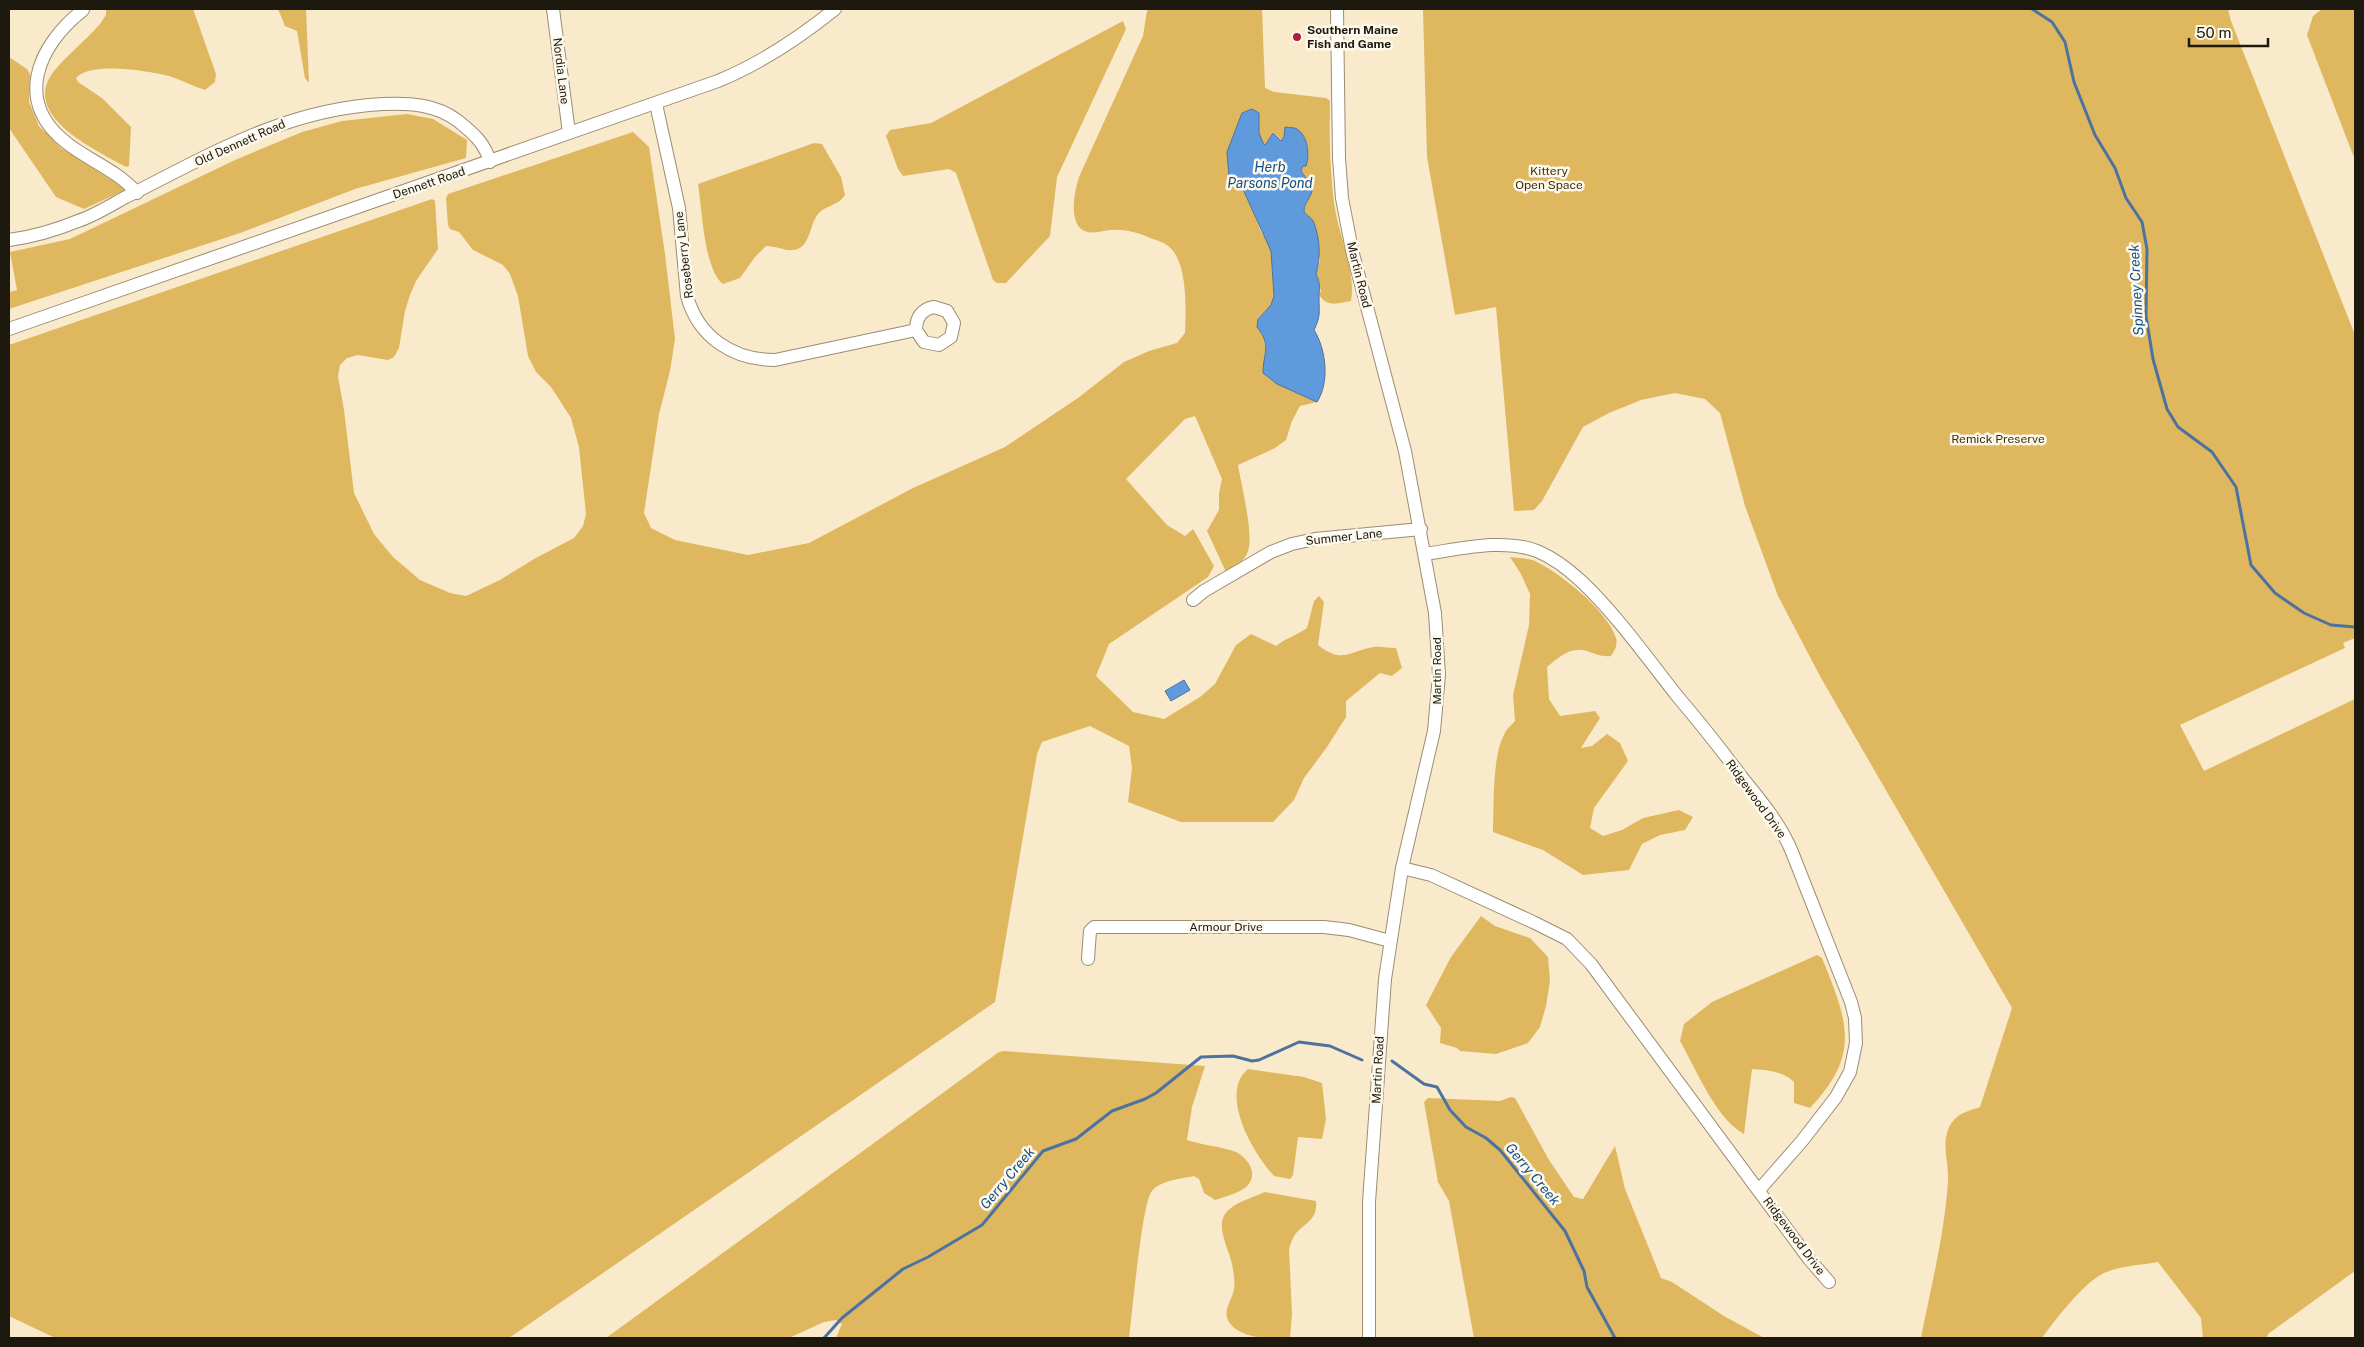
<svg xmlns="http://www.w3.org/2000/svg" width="2364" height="1347" font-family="'Public Sans',sans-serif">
<rect width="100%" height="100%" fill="#f9eacc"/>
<path fill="#dfb75f" d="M106,9H193L216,74L215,82L205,90C193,86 181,80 169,76C148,71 91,61 76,78L78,82L102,98L131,127L129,166L126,167C96,150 19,116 54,71C68,54 86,40 100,24L106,15Z
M278,9H306L309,83L305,78L297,31L285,26Z
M1150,9H1262L1265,88L1274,92L1326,98L1330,101C1329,137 1330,174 1335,209C1340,239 1356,271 1351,301C1338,303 1328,308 1319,295L1321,291L1316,274L1320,261L1314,223L1304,211L1312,185L1301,170L1308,146L1295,128L1285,127L1284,137L1282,141L1273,132L1266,145H1264L1259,133V120L1242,113L1227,152L1235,178L1249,200L1261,232L1268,242L1271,251L1274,296L1271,305L1258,318L1257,327C1272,346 1260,357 1267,377L1317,402L1300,406L1292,421L1286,440L1275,448L1238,465C1241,484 1254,534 1248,551C1245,561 1235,567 1226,572L1207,531L1219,510V493L1222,479L1195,416L1185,419L1126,479L1167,525L1185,536L1193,529L1214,566L1208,577L1109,644L1096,676L1133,712L1164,719L1200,697L1215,684L1236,645L1251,634L1276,646C1286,638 1297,635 1307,628L1314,601L1319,596L1324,602L1318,645C1343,664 1347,652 1373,647C1380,646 1389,648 1396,648L1402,668L1392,676L1380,673L1346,701V717L1327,747L1304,778L1294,800L1273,822H1181L1128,802L1132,768L1129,746L1090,726L1042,742L1037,754L995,1002L509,1338H55L9,1316V345L432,199L435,201L438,249L416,281L410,295L405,311L399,348L394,357L388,360L358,355L347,358L340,365L338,376L344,410L354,493L374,534L393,557L420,580L450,593L466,596L500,580L534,559L574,538L583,526L586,514L579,447L571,418L551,387L536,372L528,356L518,296L510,274L503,265L473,250L459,232L450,229L448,225L446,198L448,194L633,132L649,147L665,254L675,339L670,371L659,414L644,513L651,528L675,540L748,555L809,543L913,488L1005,447L1078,398L1124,362L1149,351L1177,343L1185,333C1186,311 1188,260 1168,246C1163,242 1156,240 1150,238C1137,232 1124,229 1110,230C1101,231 1088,236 1080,228C1069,215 1075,191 1079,177L1143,36L1147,11Z
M1423,9H2228L2231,21L2355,335V638L2343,643L2345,648L2180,725L2204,771L2355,699V1271L2268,1334L2267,1338H2203L2201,1318L2158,1262C2142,1265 2119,1266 2104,1273C2083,1283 2056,1319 2042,1338H1921C1931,1286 1945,1233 1948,1180C1949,1161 1939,1139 1953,1121C1959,1113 1971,1110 1980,1107L2012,1008L1821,678L1778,596L1745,506L1720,413L1705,399L1675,393L1641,400L1609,413L1583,427L1542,501L1534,510L1514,511L1496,307L1455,315L1427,157Z
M2322,9H2355V160L2307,35L2313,16Z
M1123,21L1126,29L1057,177L1050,236L1006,283H997L993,280L956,173L949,169L903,176L898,169L886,136L890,130L931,123Z
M9,57L27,69L30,74L29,102L39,126L61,148L125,188L123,191L84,209L56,197L9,128Z
M407,114L433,119L467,140L466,158L355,189L240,233L9,309V292L17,290L10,252L70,239L235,160L302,132L342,121Z
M814,143L822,144L841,177L845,195C839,205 827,205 819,213C809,223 811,249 793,250C785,251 776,246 766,246L755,257L740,278L723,284C704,270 702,208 698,184Z
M1510,557C1517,558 1526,558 1533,560C1558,571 1608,611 1616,638C1618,645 1615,650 1611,656C1601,657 1596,654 1587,651C1571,646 1559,657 1547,667L1549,699L1560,716L1595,711L1600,718L1581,748L1592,746L1607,734L1620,743L1628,761L1594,808L1590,828L1603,836L1622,830L1643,818L1679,810L1693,817L1685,830L1660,835L1642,844L1629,870L1583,875L1543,850L1493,832C1494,807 1492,754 1505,733C1507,728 1512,725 1515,721L1513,695L1529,625L1530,594L1521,574Z
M1481,916L1495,926L1530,938L1548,957L1550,981L1546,1006L1540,1027L1528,1043L1496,1054L1460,1051L1457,1048L1440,1043L1441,1028L1426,1005L1451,957Z
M1817,955L1822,958C1847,1020 1862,1054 1810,1108L1794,1103V1082C1782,1071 1767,1070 1752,1069L1744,1134C1716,1119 1696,1069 1680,1041L1684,1024L1712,1002Z
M1004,1051L1205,1066L1192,1107L1187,1140C1201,1145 1224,1147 1236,1152C1248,1158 1259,1174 1247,1186C1240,1193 1224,1197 1215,1200L1204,1193L1199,1179L1194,1176C1181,1179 1161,1180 1152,1191C1142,1201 1132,1317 1129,1338H836L842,1324L836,1320L824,1322L789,1338H606L999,1052Z
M1248,1069L1304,1077L1322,1083L1326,1119L1322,1139L1298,1137L1293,1175L1290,1179L1274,1176C1254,1155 1218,1094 1248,1069Z
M1511,1097L1515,1098L1549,1160L1574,1197L1583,1199L1615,1146L1625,1189L1661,1278L1672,1282L1724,1316L1764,1338H1474L1449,1201L1438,1182L1424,1102L1428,1098L1500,1101Z
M1265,1192L1316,1201C1318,1217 1308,1222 1298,1231C1293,1236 1291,1243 1289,1249L1292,1314L1290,1338C1271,1338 1241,1340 1229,1322C1222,1310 1232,1301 1234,1289C1235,1283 1234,1276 1233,1270C1232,1254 1215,1229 1225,1214C1234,1202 1252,1198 1265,1192Z"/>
<path fill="#5f9add" stroke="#4c739f" d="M1252,109L1259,113V133L1264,145L1266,144L1273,133L1281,141L1284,137L1285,127C1289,128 1294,127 1297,129C1308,136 1310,155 1306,166H1303L1301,170C1303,176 1308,178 1311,183C1316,194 1304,201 1304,211C1306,216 1312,217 1314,223C1320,240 1321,257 1316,274C1321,284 1319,288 1319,298C1319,313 1321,315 1314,330C1326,349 1330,382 1317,402L1277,384L1263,373C1263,353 1272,346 1257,327L1258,319L1271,305L1274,296L1271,251L1241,185L1235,178L1229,177L1227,152L1242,113Z
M1184,680L1190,690L1171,701L1165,691Z"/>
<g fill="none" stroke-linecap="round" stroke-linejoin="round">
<path stroke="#4c739f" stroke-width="3" d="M2032,9L2052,22L2065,42L2074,82L2095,135L2115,168L2126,198L2142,222L2147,249L2146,316L2153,359L2167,409L2178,427L2212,452L2236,487L2251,565L2275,593L2304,613L2331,625L2355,627
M1392,1061L1424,1084L1437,1087L1450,1110L1466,1127L1486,1138L1500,1150L1565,1231L1584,1271L1587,1287L1615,1338
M824,1338L842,1318L903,1269L928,1257L982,1225L1043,1151L1076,1139L1112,1111L1145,1099L1156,1093L1201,1057L1233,1056L1252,1061L1259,1060L1299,1042L1330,1046L1362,1060"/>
<g stroke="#9b8d72" stroke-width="14">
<path id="minor" d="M553,9L569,133
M1337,9L1339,158L1342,198L1352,250L1405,451L1435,613L1439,675L1434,731L1402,868L1385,979L1369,1202V1338
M83,10C37,46 13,103 68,144C90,161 118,171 137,193
M656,104L679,208L687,296C698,337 733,360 775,360L916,330L924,342L939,345L951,337L954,323L947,311L934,307C922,309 916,317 916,330
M9,240C32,237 56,230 78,221C93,216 108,207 122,199C208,156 284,109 383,104C409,103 436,104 458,121C473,133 485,143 490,162
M9,329L718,81C762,63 799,38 835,9
M1425,554C1460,549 1503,538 1537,551C1554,558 1568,569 1581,581C1617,615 1647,658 1678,697C1701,724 1723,752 1744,780C1762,802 1781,825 1792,852L1851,1002L1855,1018L1856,1043L1850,1072L1836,1097L1802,1141L1759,1190
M1193,600L1204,591L1271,552L1292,544L1315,539L1421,529
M1402,868L1431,875L1533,922L1567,939L1591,964L1809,1259L1829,1282
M1088,959L1090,931L1094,927H1324L1349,930L1390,941"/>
</g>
<use href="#minor" stroke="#fff" stroke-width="12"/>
</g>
<circle fill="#b11d3d" stroke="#fef9ed" stroke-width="2" cx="1297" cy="37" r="5"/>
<g text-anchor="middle" stroke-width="5" stroke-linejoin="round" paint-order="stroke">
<g font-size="12" font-weight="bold" fill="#1e190e" stroke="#fef9ed" text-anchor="start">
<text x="1307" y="34">Southern Maine<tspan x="1307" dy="14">Fish and Game</tspan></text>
</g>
<g font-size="12" fill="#1e190e" stroke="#fef9ed">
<text transform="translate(561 71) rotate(83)" y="4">Nordia Lane</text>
<text transform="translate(240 143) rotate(-24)" y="4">Old Dennett Road</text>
<text transform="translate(429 183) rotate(-19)" y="4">Dennett Road</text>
<text transform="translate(684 255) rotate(-97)" y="4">Roseberry Lane</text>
<text transform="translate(1359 275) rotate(76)" y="4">Martin Road</text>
<text transform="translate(1344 537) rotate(-6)" y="4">Summer Lane</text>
<text transform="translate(1437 671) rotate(-90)" y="4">Martin Road</text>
<text transform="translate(1756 799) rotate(54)" y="4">Ridgewood Drive</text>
<text x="1226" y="931">Armour Drive</text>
<text transform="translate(1378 1070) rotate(-87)" y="4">Martin Road</text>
<text transform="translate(1794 1236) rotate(53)" y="4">Ridgewood Drive</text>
</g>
<g font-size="12" fill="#3f2f06" stroke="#fef9ed">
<text x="1549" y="175">Kittery<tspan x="1549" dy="14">Open Space</tspan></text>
<text x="1998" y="443">Remick Preserve</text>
</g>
<g font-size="14" font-style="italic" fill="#104f8d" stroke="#fef9ed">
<text x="1270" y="172">Herb<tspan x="1270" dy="16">Parsons Pond</tspan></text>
<text transform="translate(2136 290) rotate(-93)" y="5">Spinney Creek</text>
<text transform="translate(1533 1174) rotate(50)" y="5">Gerry Creek</text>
<text transform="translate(1007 1178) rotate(-50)" y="5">Gerry Creek</text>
</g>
</g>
<rect width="2364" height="1347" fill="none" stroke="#1e190e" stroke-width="20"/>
<path d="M2189 38v8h79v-8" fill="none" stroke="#1e190e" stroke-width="2.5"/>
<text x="2196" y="38" font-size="15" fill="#1e190e" stroke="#fef9ed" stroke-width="4" paint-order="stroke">50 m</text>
</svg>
